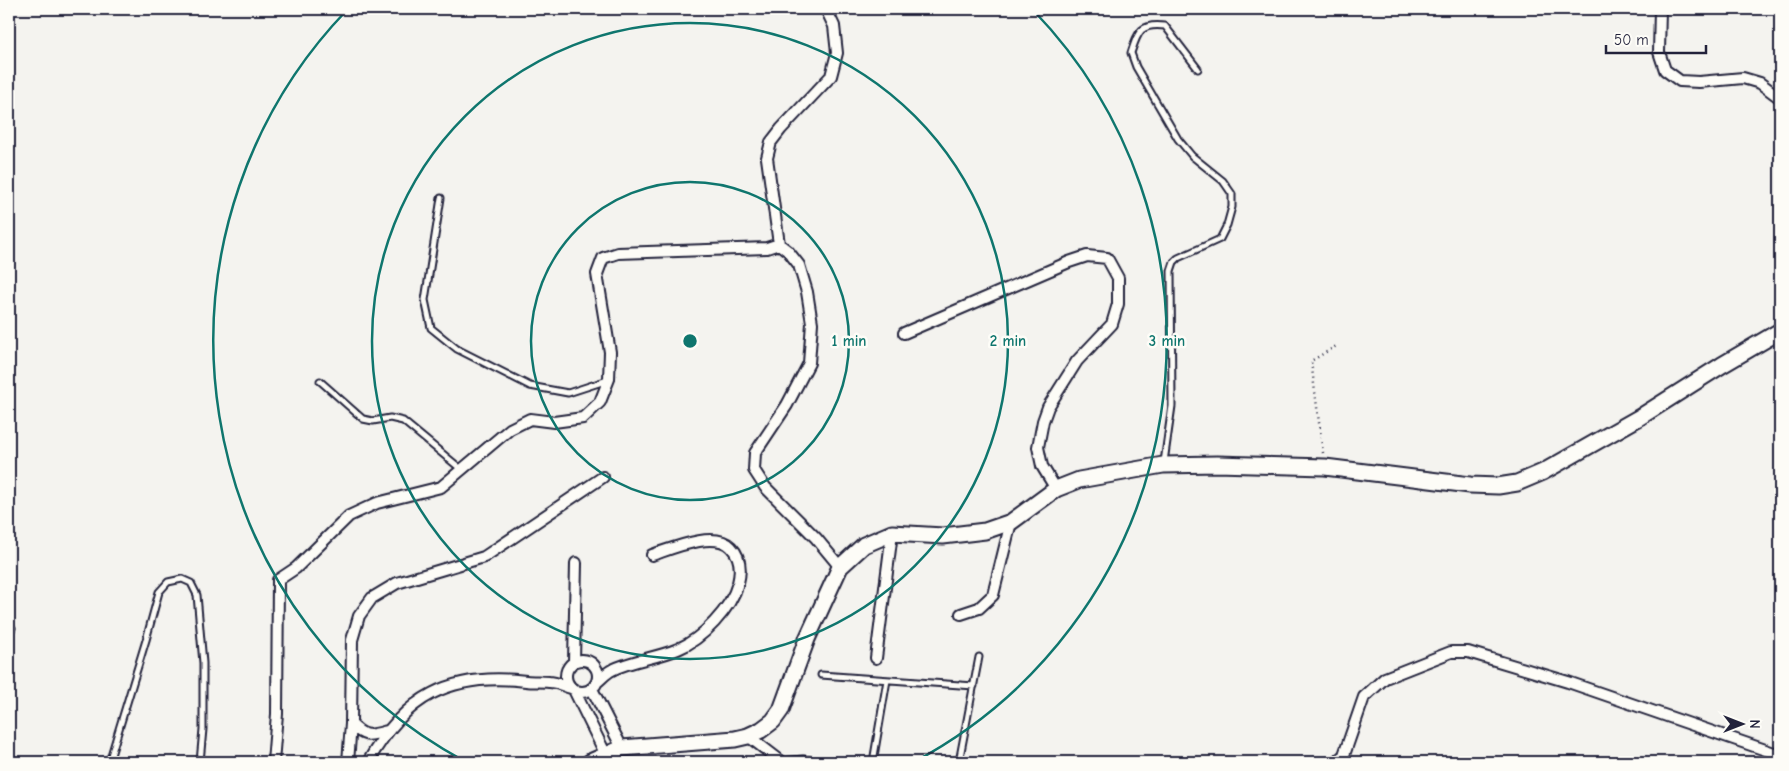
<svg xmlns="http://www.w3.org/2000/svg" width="1789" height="771" font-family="'Comic Neue',sans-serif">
<rect width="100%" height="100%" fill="#f4f3ef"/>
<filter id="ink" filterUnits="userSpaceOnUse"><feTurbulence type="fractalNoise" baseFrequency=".02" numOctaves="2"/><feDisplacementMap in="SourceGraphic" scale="10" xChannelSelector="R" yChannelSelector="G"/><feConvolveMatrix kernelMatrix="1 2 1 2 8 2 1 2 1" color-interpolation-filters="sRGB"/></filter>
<g filter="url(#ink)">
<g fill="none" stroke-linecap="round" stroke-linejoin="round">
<g stroke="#22223b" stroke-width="9">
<path id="lane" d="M441,198L425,300L431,328L457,349L530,386L568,393L608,380
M320,381L363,419L373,421L390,418L403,421L461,469
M1164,462L1172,406L1171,271L1174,262L1178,258L1220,239L1227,225L1232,207V194L1223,181L1192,156L1178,139L1136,67L1131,53C1138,32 1140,23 1165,26L1198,69
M9,634L12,628
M821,675L974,686
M781,761L803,759L827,762
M109,762L146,640L159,592L168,582L182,579L191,583L197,595L203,663V729L200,762
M873,762L887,680
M959,762L979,657"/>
</g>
<g stroke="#22223b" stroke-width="14">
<path id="street" d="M1660,9L1659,52L1665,70L1680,81L1699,82L1743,78L1760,83L1780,98
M779,244L788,251L799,265L807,292L812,323L809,363L787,405L755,453L754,470L765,487L816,538L840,567
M904,333L1069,262L1087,256L1107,258L1118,278V304L1112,324L1077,361L1048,407L1043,421L1038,447L1042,466L1056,489
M961,614L979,608L993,595L1011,522
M876,658L892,533
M566 676a16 16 0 1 1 32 0a16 16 0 1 1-32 0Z
M574,662L576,563
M597,682C602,678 607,672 612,670C632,660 657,658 678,649C702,639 731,609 738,583C741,571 741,557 731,547C714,530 671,549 652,555
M592,689L622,748
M574,690L606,755
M387,731C369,736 365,738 351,724L352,640L359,616L372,598L397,583L484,557L603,477
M748,736L782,762
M273,762L277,714L278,580L296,568L349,516L377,503L441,487L510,429L530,419L554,422L583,418L600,402L609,379L610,352L597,274L603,258L618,253L767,248L779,244L767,158L771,142L781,129L831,76L837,53L834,26L826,9
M348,762L351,724
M368,762C405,696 450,672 526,681C533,682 541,681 549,682C556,682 564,686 571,688
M1336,762L1344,755L1364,697L1385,678L1451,652H1468L1568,682L1780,755"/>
</g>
<g stroke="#22223b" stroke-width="19">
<path id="secondary" d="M590,762L622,748L735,739L748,736L761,730L773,721L781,710L807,639L840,567L864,545L892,533L943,536L985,531L1011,522L1056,489L1079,480L1163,465L1217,464L1325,467L1470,485L1498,486L1517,483L1543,472L1640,417L1722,365L1780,331"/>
</g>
<path stroke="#22223b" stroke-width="2.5" stroke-dasharray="1 4" stroke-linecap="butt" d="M1323,453L1311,361L1338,345"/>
<use href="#lane" stroke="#fdfcf7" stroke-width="5"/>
<use href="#street" stroke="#fdfcf7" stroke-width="10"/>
<use href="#secondary" stroke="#fdfcf7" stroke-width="15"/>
</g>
</g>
<g fill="none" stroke="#0f766e" stroke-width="2.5">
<circle cx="690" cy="341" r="159"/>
<circle cx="690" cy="341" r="318"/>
<path d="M466 762A477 477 0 0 1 347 10M1033 10A477 477 0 0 1 914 762"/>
</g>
<circle cx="690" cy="341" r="8" fill="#0f766e" stroke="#fdfcf7" stroke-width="2.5"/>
<g font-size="15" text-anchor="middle" font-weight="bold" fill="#0f766e" stroke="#fdfcf7" stroke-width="5" stroke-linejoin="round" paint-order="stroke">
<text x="849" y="346">1 min</text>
<text x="1008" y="346">2 min</text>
<text x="1167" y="346">3 min</text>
</g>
<rect width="1789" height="771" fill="none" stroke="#fdfcf7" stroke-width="30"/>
<rect x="15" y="15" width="1759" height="741" fill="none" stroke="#22223b" stroke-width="2" filter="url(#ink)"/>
<g transform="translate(1742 724) rotate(90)" stroke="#fdfcf7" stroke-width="4" paint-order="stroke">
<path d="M0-4L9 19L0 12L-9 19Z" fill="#22223b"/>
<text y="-8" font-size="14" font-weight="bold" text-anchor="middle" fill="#22223b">N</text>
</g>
<path d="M1606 45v8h100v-8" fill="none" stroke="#22223b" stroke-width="2.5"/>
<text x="1614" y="45" font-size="15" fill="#22223b" stroke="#fdfcf7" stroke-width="4" paint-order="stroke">50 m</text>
</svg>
